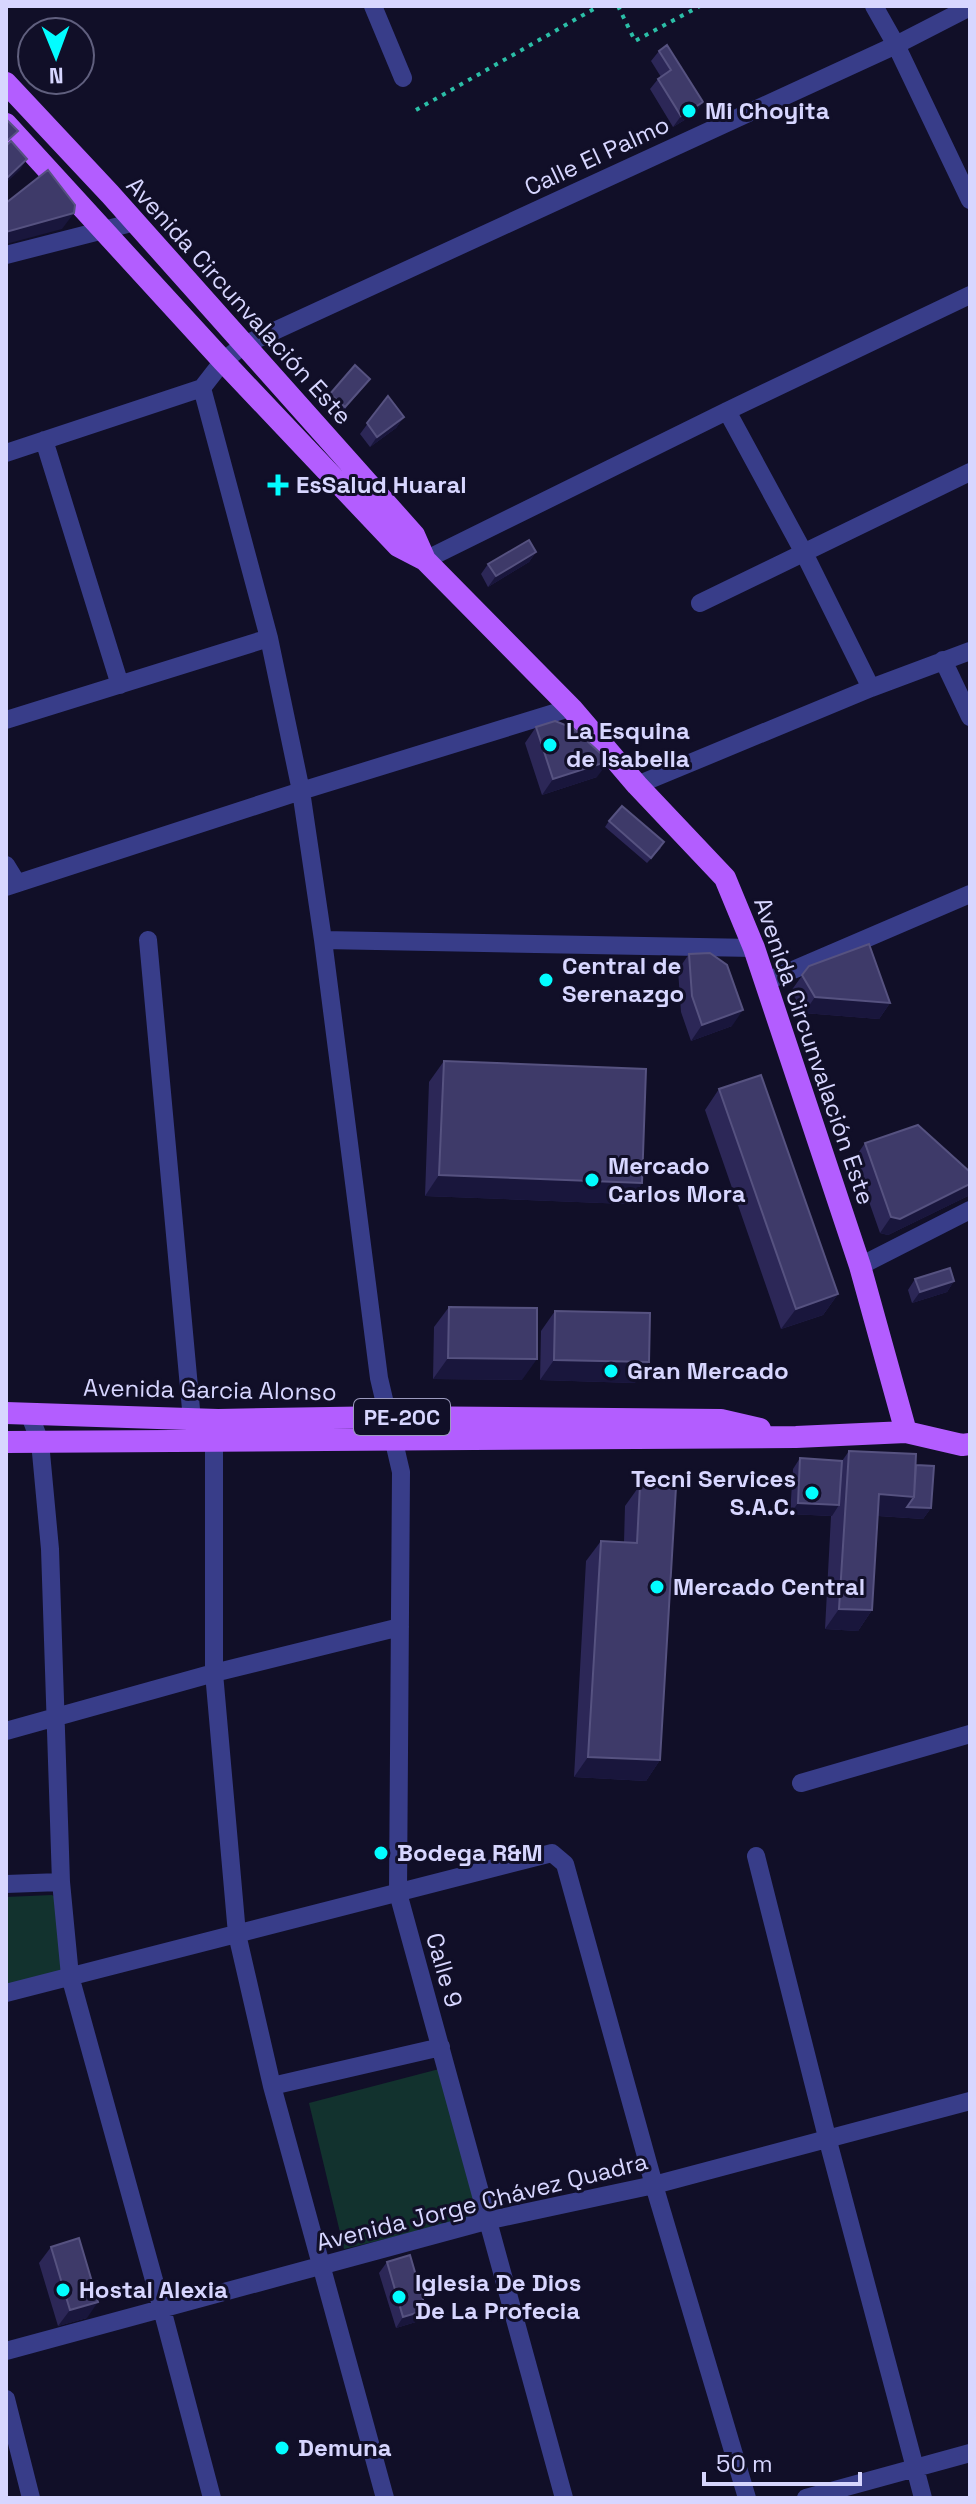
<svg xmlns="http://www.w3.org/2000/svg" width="976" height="2504" font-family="'Space Grotesk',sans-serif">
<rect width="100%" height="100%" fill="#110f28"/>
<path fill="#12322e" d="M52,1895L64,1904L63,1970L6,1985V1897Z
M443,2068L481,2216L344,2249L309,2103Z"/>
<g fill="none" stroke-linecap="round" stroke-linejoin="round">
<path stroke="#2bbea7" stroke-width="4" stroke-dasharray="4 6" stroke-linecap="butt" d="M618,6L635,41L700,6
M416,110L599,6"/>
<path stroke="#383d89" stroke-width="18" d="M373,6L403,78
M874,6L896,45L970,200
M6,255L135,222
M202,388L269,638L301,791L323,940L379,1378L401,1472L398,1893L564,2498
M727,411L804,553L871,688
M44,440L120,685
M6,453L202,388L223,361L244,345L896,45L970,7
M425,560L727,411L970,295
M700,603L970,472
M943,660L970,717
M6,720L269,638
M637,785L871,688L970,651
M6,865L17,883
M6,887L301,791L570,708
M148,940L192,1420
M323,940L754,948
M765,982L970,894
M860,1266L970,1210
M29,1413L40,1442L50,1549L61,1882L70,1976L162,2309L212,2498
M214,1442V1673L237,1934L272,2086L385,2498
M6,1731L214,1673L400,1627
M801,1783L970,1734
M756,1856L828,2141L923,2498
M6,1884L61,1882
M6,1993L552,1853L565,1864L654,2185L747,2498
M272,2086L441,2047
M6,2351L486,2221L654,2185L970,2101
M6,2399L31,2498
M806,2498L970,2453"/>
<path stroke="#b35dff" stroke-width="22" d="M6,83L110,194L414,535L425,560
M6,124L223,361L398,546L425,560L572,709L637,785L725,878L754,948L860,1266L906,1432
M6,1413L218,1420L389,1417L721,1420L760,1429
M6,1442L796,1437L906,1432L962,1445L970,1444"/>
</g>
<path fill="#2c2757" d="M667,45L696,113L673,127L650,89L658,79L661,77L651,61L659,51Z
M362,389L337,418L322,405L330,394Z
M388,396L404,417L396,428L370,447L360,434Z
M536,552L529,562L488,587L481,574L488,564Z
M536,727L597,777L542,795L525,743Z
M609,821L661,848L647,863L605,827Z
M689,954L732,1026L691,1041L681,1012L678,970Z
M809,966L890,1003L879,1019L804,1013L791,991Z
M444,1061L642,1183L627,1204L425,1196L429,1082Z
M719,1089L838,1294L823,1315L781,1329L705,1110Z
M865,1143L968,1196L888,1235L880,1233L854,1159Z
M915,1279L954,1281L947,1292L912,1303L908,1290Z
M449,1307L522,1380L433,1379L434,1327Z
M555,1311L635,1383L540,1380L541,1331Z
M849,1451L916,1465L931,1508L923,1519L878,1516L872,1610L858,1631L825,1629L831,1516L790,1514L793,1469L800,1458L842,1461Z
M640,1485L660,1760L646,1781L574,1777L586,1561L601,1541L624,1542L625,1506Z
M51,2247L87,2318L58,2326L39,2263Z
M387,2262L426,2310L419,2321L396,2328L379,2273Z"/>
<path fill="#19163c" d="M703,102L696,113L673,127L681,116Z
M27,159L20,170L6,183V179Z
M74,213L62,229L6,244V232Z
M370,379L362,389L337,418L345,407Z
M404,417L396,428L370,447L377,437Z
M536,552L529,562L488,587L496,576Z
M609,761L597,777L542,795L553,779Z
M815,997L890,1003L879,1019L804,1013Z
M743,1010L732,1026L691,1041L702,1025Z
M439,1175L642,1183L627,1204L425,1196Z
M970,1184V1192L968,1196L888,1235L880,1233L891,1217Z
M954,1281L947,1292L912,1303L920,1292Z
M838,1294L823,1315L781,1329L796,1309Z
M448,1358L537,1359L522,1380L433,1379Z
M554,1360L649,1362L635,1383L540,1380Z
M879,1494L914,1497L931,1508L923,1519L865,1515Z
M798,1503L839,1505L832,1516L790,1514Z
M839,1609L872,1610L858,1631L825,1629Z
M588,1757L660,1760L646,1781L574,1777Z
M98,2302L87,2318L58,2326L70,2310Z
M426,2310L419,2321L396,2328L403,2317Z"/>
<path fill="#3e3a69" stroke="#565280" stroke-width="2" d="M667,45L703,102L681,116L658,79L671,70L659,51Z
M6,119L18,131L6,142Z
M11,141L27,159L6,179V146Z
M48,170L75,205L74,213L6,232V203Z
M355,365L370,379L345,407L330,394Z
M388,396L404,417L377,437L367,423Z
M529,540L536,552L496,576L488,564Z
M555,721L573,728L609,761L553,779L536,727Z
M622,806L664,842L651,858L609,821Z
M869,944L890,1003L815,997L802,975L809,966Z
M710,953L727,965L743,1010L702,1025L692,996L689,954Z
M444,1061L646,1069L642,1183L439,1175Z
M761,1075L838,1294L796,1309L719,1089Z
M918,1125L970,1172V1184L900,1219L891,1217L865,1143Z
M950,1268L954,1281L920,1292L915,1279Z
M449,1307L537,1308V1359L448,1358Z
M555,1311L650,1313L649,1362L554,1360Z
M849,1451L916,1454L914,1497L879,1494L872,1610L839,1609Z
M800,1458L842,1461L839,1505L798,1503Z
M916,1465L934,1466L931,1508L907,1507L914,1497Z
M640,1485L676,1487L660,1760L588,1757L601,1541L637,1543Z
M79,2238L98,2302L70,2310L51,2247Z
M410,2255L426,2310L403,2317L387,2262Z"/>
<g fill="#02fdff" stroke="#110f28" stroke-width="3">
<circle cx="689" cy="111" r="8"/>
<path d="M274 473h8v8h8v8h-8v8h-8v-8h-8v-8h8z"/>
<circle cx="550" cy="745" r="8"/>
<circle cx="546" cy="980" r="8"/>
<circle cx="592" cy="1180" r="8"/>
<circle cx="611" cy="1371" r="8"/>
<circle cx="812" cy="1493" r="8"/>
<circle cx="657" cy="1587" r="8"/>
<circle cx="381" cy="1853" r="8"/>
<circle cx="63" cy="2290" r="8"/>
<circle cx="399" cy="2297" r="8"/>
<circle cx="282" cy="2448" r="8"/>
</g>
<g text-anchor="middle" stroke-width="6" stroke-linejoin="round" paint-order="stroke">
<rect fill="#110f28" stroke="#9c9abe" stroke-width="2" x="354" y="1399" width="96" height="36" rx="6"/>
<g font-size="22" font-weight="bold" fill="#d7d6ff">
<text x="402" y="1425">PE-20C</text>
</g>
<g font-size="24" font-weight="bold" fill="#d7d6ff" stroke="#110f28" text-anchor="start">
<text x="705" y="119">Mi Choyita</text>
<text x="296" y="493">EsSalud Huaral</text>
<text x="566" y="739">La Esquina<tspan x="566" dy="28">de Isabella</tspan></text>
<text x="562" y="974">Central de<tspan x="562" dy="28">Serenazgo</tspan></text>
<text x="608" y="1174">Mercado<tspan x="608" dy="28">Carlos Mora</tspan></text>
<text x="627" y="1379">Gran Mercado</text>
<text x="796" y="1487" text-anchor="end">Tecni Services<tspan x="796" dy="28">S.A.C.</tspan></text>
<text x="673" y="1595">Mercado Central</text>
<text x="397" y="1861">Bodega R&amp;M</text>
<text x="415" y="2291">Iglesia De Dios<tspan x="415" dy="28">De La Profecia</tspan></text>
<text x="79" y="2298">Hostal Alexia</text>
<text x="298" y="2456">Demuna</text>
</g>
<g font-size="24" fill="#d7d6ff" stroke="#110f28">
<text transform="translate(597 156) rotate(-25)" y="8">Calle El Palmo</text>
<text transform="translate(239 301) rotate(48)" y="8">Avenida Circunvalación Este</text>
<text transform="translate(814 1051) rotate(71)" y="8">Avenida Circunvalación Este</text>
<text transform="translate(210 1390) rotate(1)" y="8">Avenida Garcia Alonso</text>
<text transform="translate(444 1970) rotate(74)" y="8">Calle 9</text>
<text transform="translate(482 2202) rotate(-14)" y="8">Avenida Jorge Chávez Quadra</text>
</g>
</g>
<rect width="976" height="2504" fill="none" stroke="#d7d6ff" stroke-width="16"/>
<g transform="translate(56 56) rotate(179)"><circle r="38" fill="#110f28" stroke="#605f7e" stroke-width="2"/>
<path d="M0-6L14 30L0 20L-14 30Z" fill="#02fdff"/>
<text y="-12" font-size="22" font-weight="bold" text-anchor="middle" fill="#d7d6ff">N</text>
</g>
<path d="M704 2472v12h156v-12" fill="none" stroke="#d7d6ff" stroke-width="4"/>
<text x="716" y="2472" font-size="24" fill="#d7d6ff" stroke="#110f28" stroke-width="6" paint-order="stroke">50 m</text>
</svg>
